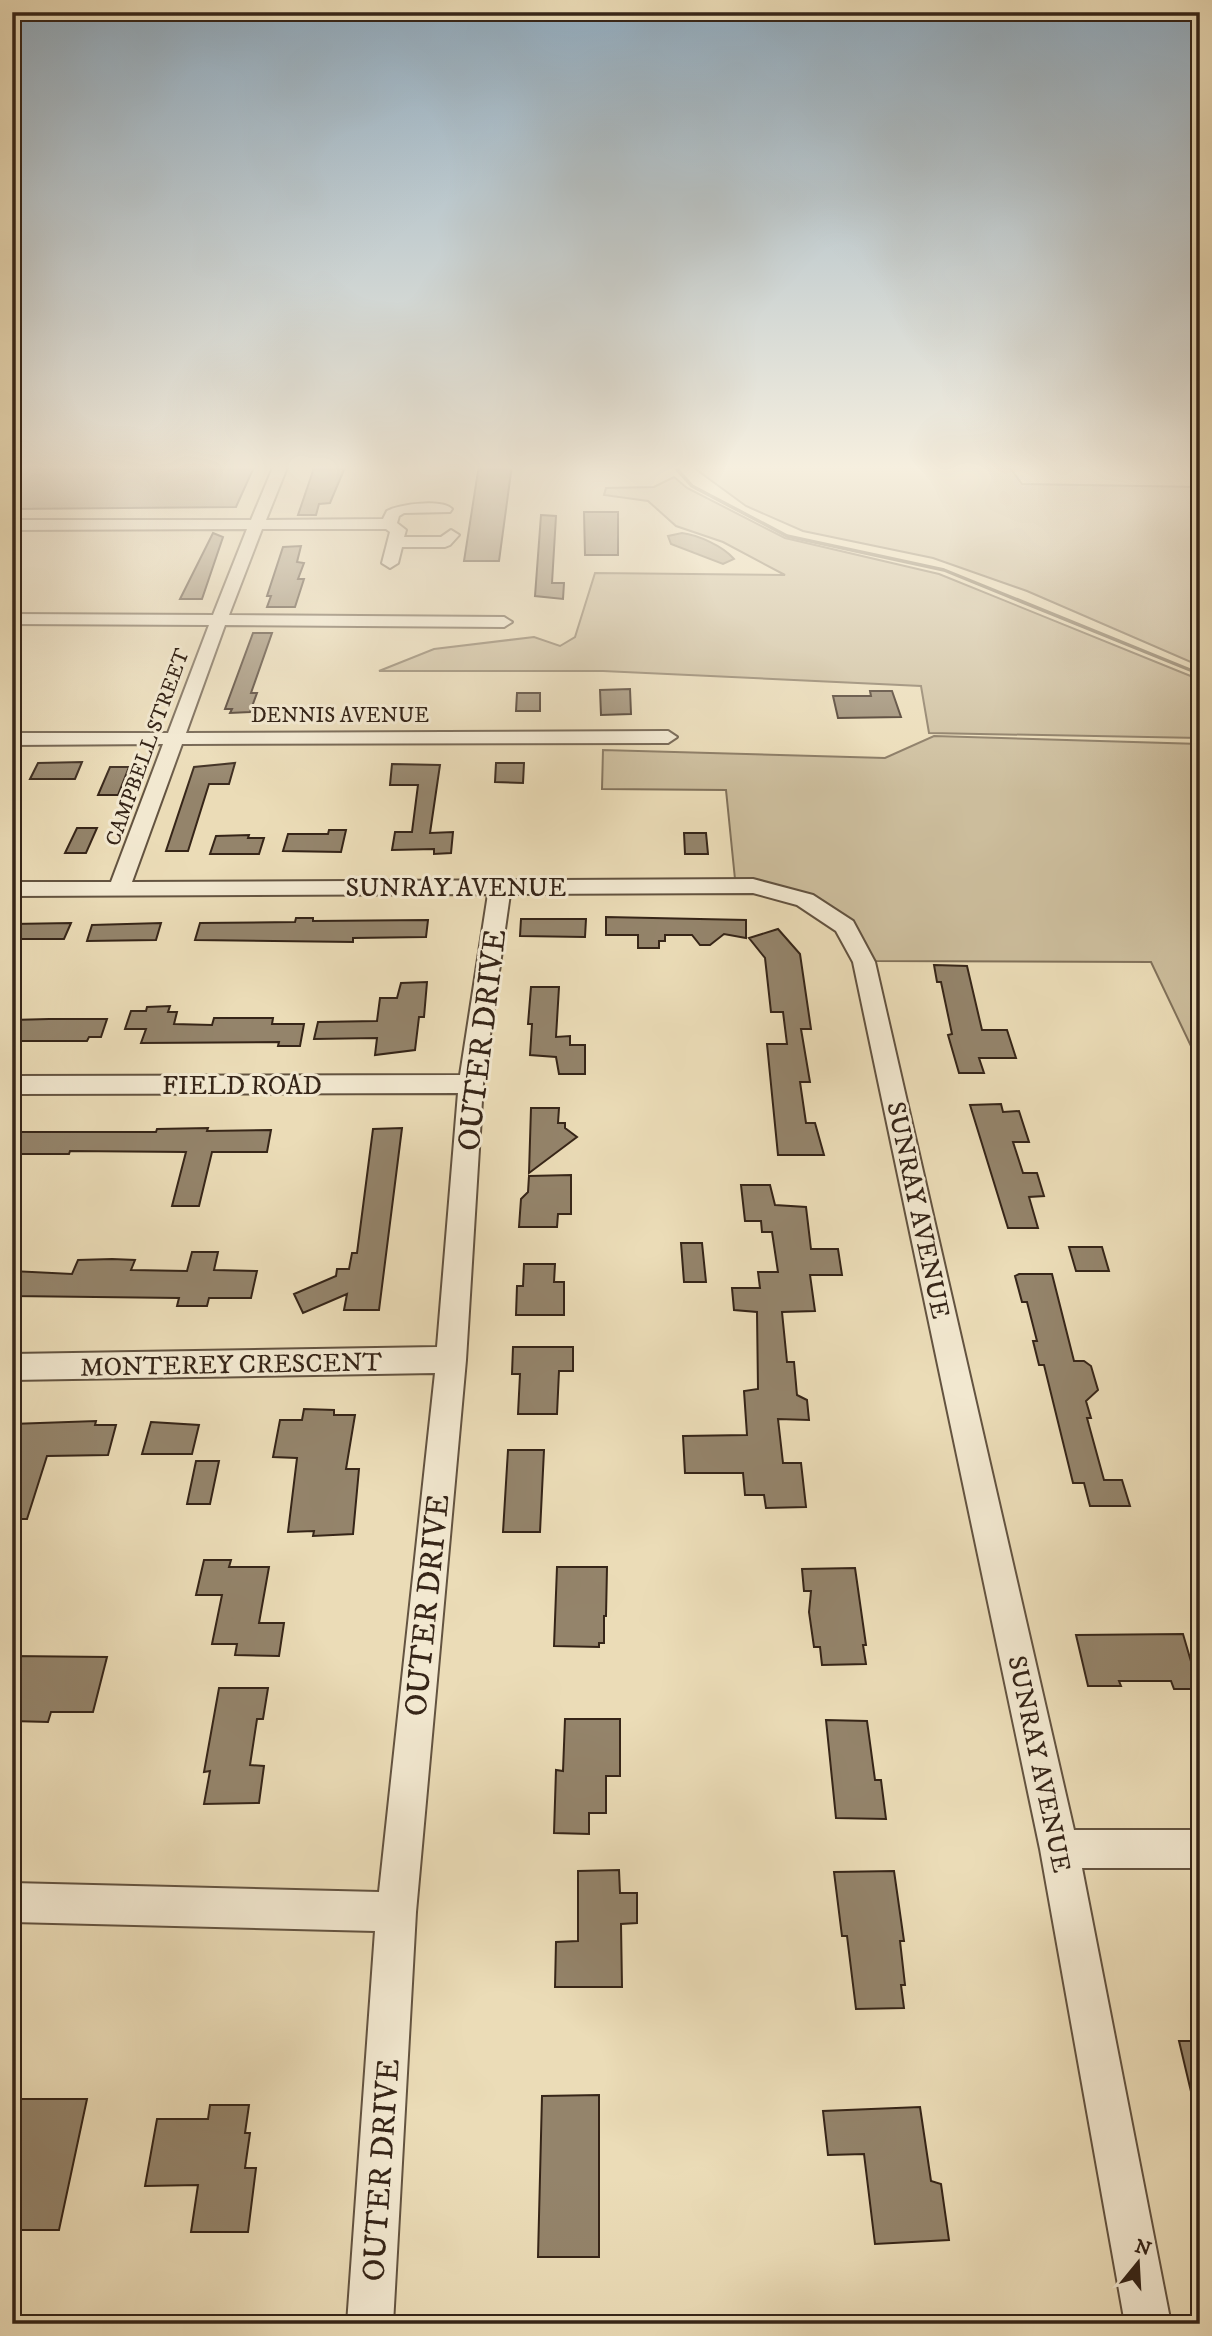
<svg xmlns="http://www.w3.org/2000/svg" width="1212" height="2336" font-family="'IM FELL DW Pica',serif">
<rect width="100%" height="100%" fill="#ebdcb7"/>
<filter id="stains"><feTurbulence type="fractalNoise" baseFrequency=".00286" numOctaves="4"/><feColorMatrix values="0 0 0 0 .2 0 0 0 0 .09 0 0 0 0 .02 0 0 0 .5 -.17"/></filter>
<radialGradient id="worn" r=".72"><stop offset=".6" stop-color="#630" stop-opacity="0"/><stop offset="1" stop-color="#630" stop-opacity=".3"/></radialGradient>
<path fill="#ccbd9c" stroke="#81715a" stroke-width="2" d="M690,465H1008L1022,484L1200,487V666L1027,591L933,558L803,531L746,506Z
M674,477L687,488L785,538L939,574L1198,679L1200,738L929,733L921,686L603,671H379L434,649L534,637L560,646L575,637L595,573L785,575L723,542L676,526L648,501L604,495L606,488L654,487Z
M934,736L1200,744V1065L1151,962L874,961L841,921L775,886L735,879L726,790L602,789L603,750L885,758Z"/>
<path fill="#ad9e81" stroke="#7d6e57" stroke-width="2" d="M682,533C698,535 723,546 734,559L723,564L671,544L668,536Z"/>
<g fill="none" stroke-linecap="round" stroke-linejoin="round">
<path stroke="#7d6e57" stroke-width="3.5" d="M673,465L692,486L787,536L944,570L1200,674"/>
</g>
<path fill="#94846b" stroke="#362518" stroke-width="2" d="M25,465H237L254,467L236,507L12,509V483Z
M315,465H346L330,503L319,504L316,515H298Z
M479,465H512L499,561H464Z
M584,512H618V555H585Z
M541,515L556,516L552,583H564L563,599L535,596Z
M213,533L223,537L202,599H180Z
M301,546L297,562L304,563L298,579H304L295,607H267L271,596H267L283,547Z
M253,633H272L251,693H257L250,712L230,713L232,709H225Z
M630,689L631,714L601,715L600,690Z
M870,691H892L901,717L838,718L833,696H871Z
M517,693H540V711H516Z
M82,762L75,779H30L38,763Z
M235,763L229,784H209L188,851H166L194,767Z
M496,763H524L523,783L495,782Z
M392,764L440,765L430,833L453,832L451,853L434,854V849L392,850L395,832H412L418,785H390Z
M110,767H129L118,795H98Z
M77,828H97L86,853H65Z
M329,830H346L341,852L283,851L288,834H328Z
M684,833H706L708,854H685Z
M249,835L248,838H264L259,854H210L216,836Z
M606,917L746,920V938L724,934L710,945H700L692,935H665V941H659V948H638V935H606Z
M296,918H313V921L428,920L426,937L353,938V942L195,940L200,923L295,922Z
M521,919H586L585,937L520,936Z
M71,923L64,939H12V924Z
M161,923L156,940L87,941L92,925Z
M778,929L800,954L811,1029H801L810,1082H800L806,1123H815L824,1155H778L767,1044H787L783,1012H771L765,958L749,938Z
M934,965L967,966L982,1030H1007L1016,1058H979L984,1073H959L948,1035L952,1034L941,982H937Z
M427,982L424,1017H419L415,1050L375,1055L377,1038L314,1039L318,1022L377,1021L380,998H397L401,983Z
M531,987H559L556,1037L570,1036V1045H585V1074H559L556,1057L530,1055L532,1024H528Z
M170,1006L168,1012H177L174,1024L212,1025L214,1018H273L272,1024H304L300,1046H278L279,1042L141,1043L146,1029H125L131,1011H146L147,1007Z
M49,1019H107L101,1037H89L87,1041H12V1020Z
M1001,1104L1003,1112L1019,1111L1029,1142H1013L1023,1173H1037L1044,1196L1029,1197L1038,1228H1008L970,1105Z
M531,1108H559L558,1123H565V1128L577,1137L529,1173Z
M208,1128L207,1131L271,1130L267,1152H212L199,1206H172L186,1152L70,1151L69,1154H12L15,1132H156L157,1129Z
M402,1128L379,1310H344L347,1294L303,1313L294,1294L336,1276L337,1269H349L352,1253H357L373,1129Z
M571,1175V1214H558L557,1227H519L521,1199L528,1192L529,1176Z
M741,1185H770L775,1205L806,1207L811,1249H838L842,1275H810L815,1311L782,1312L787,1362H794L797,1395L807,1400L809,1420L778,1419L783,1463H801L806,1507L766,1508L764,1495H745L743,1473H685L683,1436L747,1435L744,1391L758,1389L757,1312L734,1310L732,1288H760L758,1272H778L772,1232H762L761,1221H745Z
M681,1243H702L706,1282H684Z
M1069,1247H1102L1109,1271H1076Z
M192,1252H218L214,1270L257,1271L251,1298H209L207,1306H177L179,1298L12,1296V1271L72,1274L78,1260L112,1259L135,1260L131,1270L187,1271Z
M524,1264H555L554,1282H564V1315H516L517,1286H523Z
M1019,1274H1052L1074,1361H1084L1091,1366L1098,1390L1086,1401L1091,1418H1087L1104,1480H1122L1130,1506H1090L1084,1483H1073L1044,1365H1039L1033,1341H1037L1027,1302H1022L1015,1276Z
M513,1347H573V1371H559L557,1414H518L520,1374H512Z
M304,1409L334,1410V1415H355L346,1469H359L353,1534L313,1536L314,1531L288,1532L297,1458L273,1457L280,1420H302Z
M96,1421L95,1425H116L108,1455L47,1456L27,1519H12V1424Z
M151,1422L199,1425L192,1454H142Z
M508,1450H544L540,1532H503Z
M196,1461H219L210,1504H187Z
M204,1560H231L229,1567H269L259,1623H284L279,1656L235,1655L237,1644H212L222,1595H196Z
M557,1567H607L606,1616H604V1643H599V1647L554,1646Z
M855,1568L866,1645H863L866,1664L822,1665L820,1647H814L809,1612L811,1591H804L802,1569Z
M1183,1634L1199,1689H1174L1171,1681H1119L1121,1686H1088L1076,1635Z
M12,1656L107,1657L93,1712H51L48,1722L12,1721Z
M219,1688H268L263,1719H257L250,1765L264,1766L259,1803L204,1804L210,1771L204,1772Z
M565,1719H620V1776H606V1813H589V1834L554,1833L556,1770L563,1771Z
M826,1720L867,1721L875,1780H881L886,1819L836,1818Z
M619,1870L620,1893H637V1923L621,1924L622,1987H555L556,1942L578,1941V1871Z
M894,1871L904,1941H900L905,1985H901L904,2008L856,2009L847,1936H842L834,1872Z
M1179,2041H1200V2100H1193Z
M599,2095V2257H538L542,2096Z
M12,2099H87L59,2230H12Z
M210,2105H249L245,2133H250L245,2168H256L248,2232H191L198,2185L145,2186L157,2119H208Z
M920,2107L931,2181L941,2184L949,2240L875,2244L864,2154L828,2155L823,2111Z"/>
<g fill="none" stroke-linecap="round" stroke-linejoin="round">
<g stroke="#635340" stroke-width="4">
<path id="minor" d="M274,465H288L266,520L383,519L387,511C400,504 442,499 452,509L450,512L404,513L399,516L397,523L406,530L404,537H441L451,530L459,535L450,545L445,547H402L398,563L390,568L382,563L390,532L386,529H262L229,615L504,617L512,622L504,627L225,625L186,733L668,731L677,737L668,743L182,744L132,882L753,879L813,895L853,921L875,962L1074,1830H1200V1868H1082L1171,2324H1125L1040,1849L853,962L836,931L797,905L753,893L510,894L483,1084L466,1360L416,1912L393,2324H347L375,1931L12,1922V1883L379,1892L435,1373L12,1380V1354L437,1347L458,1093L12,1094V1076L460,1075L488,894L12,896V882H111L163,744L12,745V733H168L209,625L12,624V614L213,615L247,529L12,530V520H251Z"/>
</g>
<use href="#minor" fill="#f2e8d0" fill-rule="evenodd"/>
</g>
<linearGradient id="sky" x2="0" y2="1"><stop stop-color="#90abbf"/><stop offset="0.59" stop-color="#f6efdf"/><stop offset="1" stop-color="#f6efdf" stop-opacity="0"/></linearGradient>
<rect width="1212" height="792" fill="url(#sky)"/>
<g text-anchor="middle" stroke-width="6" stroke-linejoin="round" paint-order="stroke">
<g font-size="21" fill="#362518" stroke="#f2e8d0">
<text x="340" y="722">DENNIS AVENUE</text>
<text transform="translate(147 747) rotate(-70)" y="7">CAMPBELL STREET</text>
</g>
<g font-size="26" fill="#362518" stroke="#f2e8d0">
<text x="456" y="896">SUNRAY AVENUE</text>
<text x="242" y="1094">FIELD ROAD</text>
<text transform="translate(919 1210) rotate(78)" y="9">SUNRAY AVENUE</text>
<text transform="translate(231 1364) rotate(-1)" y="9">MONTEREY CRESCENT</text>
<text transform="translate(1040 1764) rotate(78)" y="9">SUNRAY AVENUE</text>
</g>
<g font-size="32" fill="#362518" stroke="#f2e8d0">
<text transform="translate(481 1040) rotate(-83)" y="11">OUTER DRIVE</text>
<text transform="translate(426 1605) rotate(-84)" y="11">OUTER DRIVE</text>
<text transform="translate(380 2170) rotate(-86)" y="11">OUTER DRIVE</text>
</g>
</g>
<rect width="1212" height="2336" fill="none" stroke="#ebdcb7" stroke-width="42"/>
<rect x="14" y="14" width="1184" height="2308" fill="none" stroke="#362518" stroke-width="3.5"/>
<rect x="21" y="21" width="1170" height="2294" fill="none" stroke="#362518" stroke-width="2"/>
<g transform="translate(1138 2263) rotate(18)" stroke="#f2e8d0" stroke-width="5" paint-order="stroke">
<path d="M0-5L12 26L0 18L-12 26Z" fill="#362518"/>
<text y="-10" font-size="19" font-weight="bold" text-anchor="middle" fill="#362518">N</text>
</g>
<rect width="100%" height="100%" filter="url(#stains)"/>
<rect width="100%" height="100%" fill="url(#worn)"/>
</svg>
